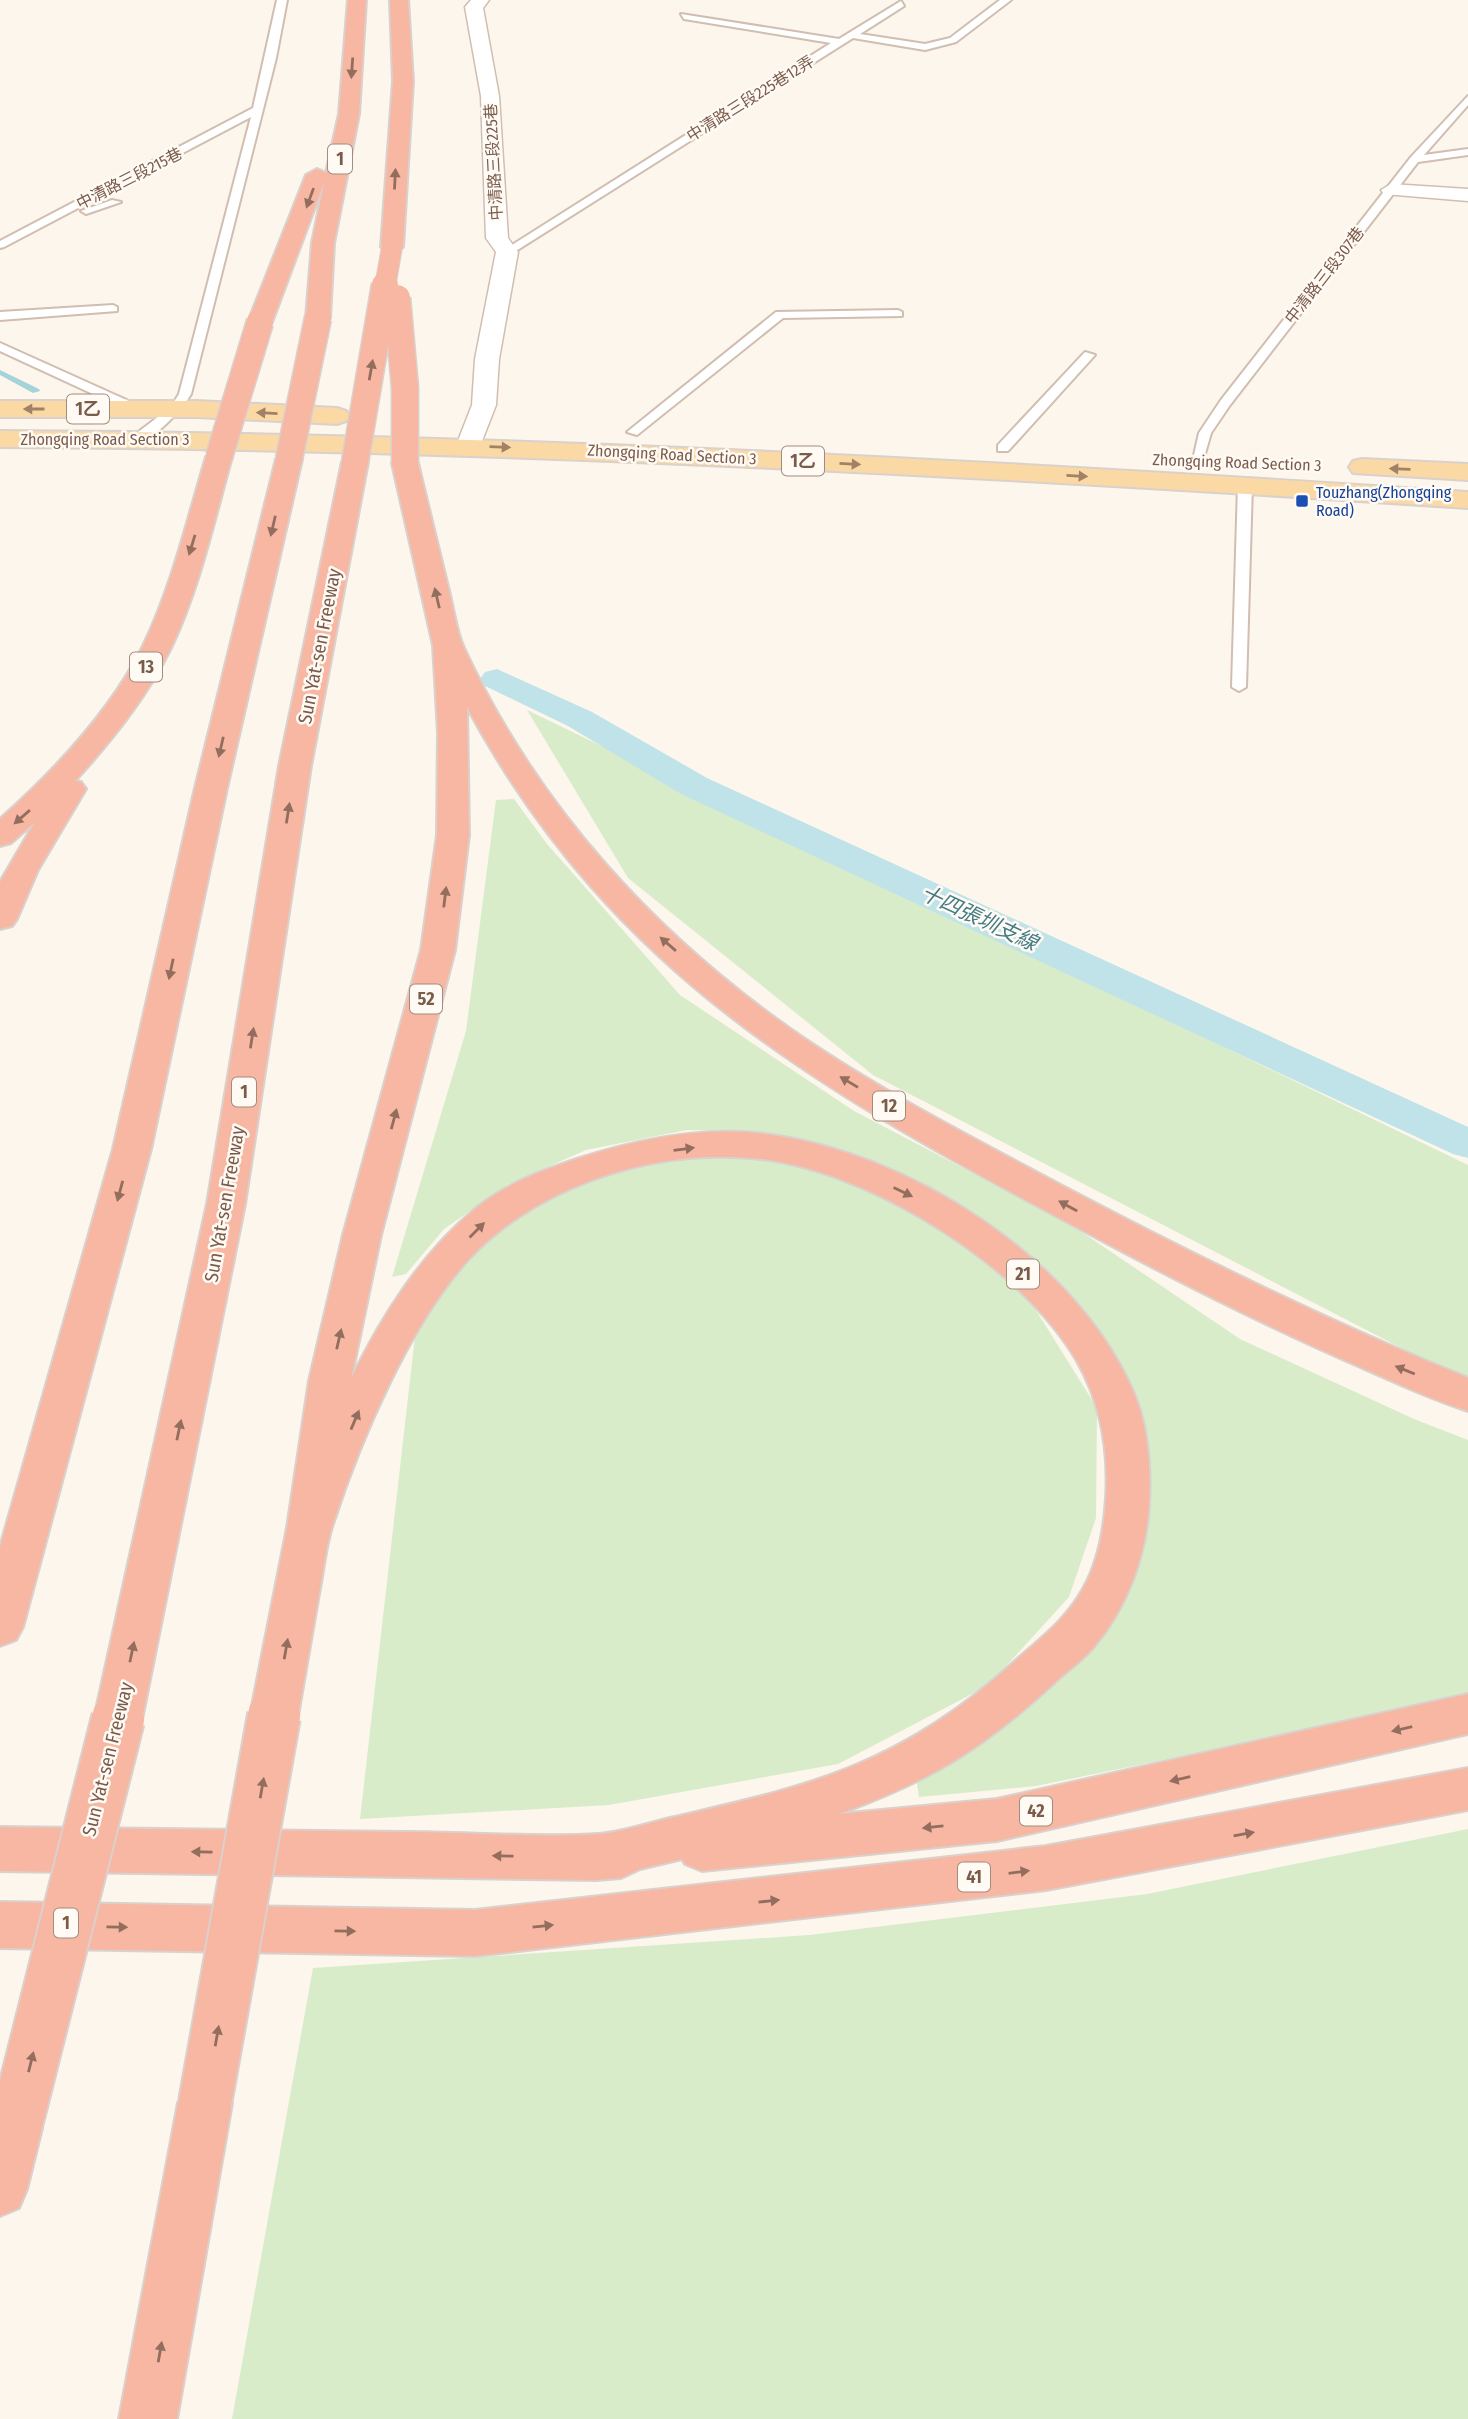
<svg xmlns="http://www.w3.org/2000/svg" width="1468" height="2419" font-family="'Fira Sans Condensed','Noto Sans TC',sans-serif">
<rect width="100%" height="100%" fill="#fdf6ec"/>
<path fill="#d8ecc9" d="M527,710L1468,1165V1378L1440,1368L873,1075L628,878Z
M514,799L547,844L680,995L854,1111L1067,1222L1240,1339L1414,1419L1468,1440V1695L1428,1706L1036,1786L919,1797L916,1777L1124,1555L1135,1417L1069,1292L990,1224L912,1178L826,1147L758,1132L687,1130L586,1150L509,1184L444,1229L406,1274L392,1277L466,1031L496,800Z
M677,1150L796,1158L904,1194L1019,1283L1097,1408L1096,1518L1069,1597L989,1685L838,1764L609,1805L360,1819L415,1336L465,1255L528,1203Z
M1468,1829V2419H232L313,1968L809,1935L1147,1894Z"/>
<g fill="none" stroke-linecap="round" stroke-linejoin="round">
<path fill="#a5d3da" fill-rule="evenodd" d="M0,370L39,389L40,391L33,393L0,375Z"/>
<path fill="#bfe3e8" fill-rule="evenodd" d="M497,669L592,712L707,778L1468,1127V1158L1453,1154L681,794L568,726L485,686L480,679L485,672Z"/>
<g stroke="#d1beb0" stroke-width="4">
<path id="service" d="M277,0H287L276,58L191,394C182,409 152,444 133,442V436L171,407L179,394L251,117L4,247L0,248V241L253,108Z
M1000,0H1011L956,42L925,50L853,38L511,254L501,252L831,43L684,19L681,14L839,39L901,1L904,6L860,34L925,44L950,38Z
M1468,96V105L1424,155L1468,149V155L1418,162L1230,405L1211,433L1202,464H1192L1199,433L1221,400L1411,157Z
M112,200L121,202L86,214L81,211Z
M113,305L117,307V311L0,320V312Z
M898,310L902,312V316L783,318L637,435L627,432L776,312Z
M0,343L142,407L144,410L134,413L0,351Z
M1085,352L1095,355L1008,451H998V445Z
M1245,481L1252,485L1246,687L1239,691L1232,687L1238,485Z"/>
</g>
<g stroke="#d1beb0" stroke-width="3">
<path id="minor" d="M471,0H489L483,8L499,96L508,238L518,252L499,359L496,405L480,446L477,451H459L456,446L472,405L475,359L496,252L486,238L481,96L465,7Z
M1391,184L1468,189V201L1384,194L1381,190Z"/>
</g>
<g stroke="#dad1cd" stroke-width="4">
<path id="primary" d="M0,401H197L337,408L346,411L350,416L346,421L337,424L197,417H0Z
M0,431C490,433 979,460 1468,492V508C979,476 490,449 0,447Z
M1362,459L1468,464V480L1353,473L1349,467L1353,461Z"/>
</g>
<g stroke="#dad1cd" stroke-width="4">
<path id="motorway" d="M348,0H366L359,114L334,243L330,318L326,323H310L306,318L312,243L324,183L272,322L268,327H252L248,322L306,175L317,169L326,173L339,114Z
M390,0H408L413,81L403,247L392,254L381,247L393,81Z
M219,449L228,452L232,457C214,521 200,586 172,646C148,696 112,740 75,781L81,782L86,789L38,870L17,919L12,926L0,929V882L35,822L11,843L0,846V819C55,770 110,712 143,646C172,586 187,520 206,457L210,452Z
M289,451L298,454L302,459L227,788L151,1149L23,1627L16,1640L0,1646V1547L113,1149L195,788L276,459L280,454Z
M355,454L364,457L368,462L311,766L245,1204L142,1719L135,1733L118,1739L101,1733L94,1719L207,1204L279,766L342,462L346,457Z
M405,455L414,457L418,463C428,506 439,549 449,591C454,610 456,631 464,648C538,808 658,938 802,1037C883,1092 971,1137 1057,1183C1191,1254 1327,1321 1468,1378V1411C1430,1399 1394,1382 1358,1366C1273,1329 1191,1288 1110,1245C842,1102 617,986 467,707L469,835L455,950L381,1235L351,1379C382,1316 420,1255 475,1209C505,1184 543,1170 580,1158C639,1139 703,1126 765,1134C907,1152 1073,1256 1132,1389C1148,1424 1151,1466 1149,1504C1146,1556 1127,1608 1093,1648C1081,1662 1065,1672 1052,1685C980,1751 931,1780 839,1814L997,1799L1468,1694V1734L997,1841L702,1871L685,1864L682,1859L640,1869L621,1878L596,1880L0,1871V1827C135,1829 269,1830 404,1832C468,1832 535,1838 599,1834C624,1832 651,1822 675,1817C734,1803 795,1790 851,1767C913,1742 964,1707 1014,1662C1041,1638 1067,1619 1084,1587C1099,1560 1104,1529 1106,1499C1109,1451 1101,1403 1077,1361C1024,1269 883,1181 781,1162C673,1142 544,1179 469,1259C410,1323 360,1441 333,1524C326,1544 324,1567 320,1588C313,1630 305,1673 298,1716L291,1730L274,1736L257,1730L250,1716L287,1528L309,1381L343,1235L421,950L437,835L438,732L433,645L392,463L396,457Z
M1468,1768V1810L1046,1890L475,1956L0,1948V1902L475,1910L1046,1846Z
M205,2077L224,2085L232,2103L177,2419H119L178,2103L186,2085Z
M15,2102L34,2109L42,2128L27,2189L19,2208L0,2216V2108Z"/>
</g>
<use href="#service" fill="#fff" fill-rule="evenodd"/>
<use href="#minor" fill="#fff" fill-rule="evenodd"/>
<use href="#primary" fill="#fbd9a5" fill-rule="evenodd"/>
<use href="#motorway" fill="#f7b7a3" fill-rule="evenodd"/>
<g stroke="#dad1cd" stroke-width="22" stroke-linecap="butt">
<path id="motorway-bridge-far2" d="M385,287L392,247"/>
</g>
<g stroke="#dad1cd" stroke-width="29" stroke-linecap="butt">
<path id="motorway-bridge-far1" d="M397,298L405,388V463
M219,457L260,322
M289,459L318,318
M355,462L385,285"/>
</g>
<g stroke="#dad1cd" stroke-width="56" stroke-linecap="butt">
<path id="motorway-bridge" d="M205,2103L274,1716
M15,2128L118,1719"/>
</g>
<use href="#motorway-bridge-far2" stroke="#f7b7a3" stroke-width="20"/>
<use href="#motorway-bridge-far1" stroke="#f7b7a3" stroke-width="26"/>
<use href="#motorway-bridge" stroke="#f7b7a3" stroke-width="52"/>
</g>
<defs><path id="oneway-solid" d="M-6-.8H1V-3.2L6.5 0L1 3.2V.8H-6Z" transform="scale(1.75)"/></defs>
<g fill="#936e5e">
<use href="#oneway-solid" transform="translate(352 68) rotate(94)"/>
<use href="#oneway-solid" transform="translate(395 179) rotate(-87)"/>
<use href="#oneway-solid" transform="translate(310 198) rotate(110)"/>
<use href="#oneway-solid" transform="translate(371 370) rotate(-80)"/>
<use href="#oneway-solid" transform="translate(273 526) rotate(103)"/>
<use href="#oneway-solid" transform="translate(192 545) rotate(107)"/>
<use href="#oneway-solid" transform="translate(437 598) rotate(-103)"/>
<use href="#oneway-solid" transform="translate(221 747) rotate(103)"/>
<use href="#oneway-solid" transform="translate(288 813) rotate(-81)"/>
<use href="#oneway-solid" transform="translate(22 817) rotate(139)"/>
<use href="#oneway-solid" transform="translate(445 897) rotate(-83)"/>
<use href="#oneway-solid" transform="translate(668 944) rotate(-139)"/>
<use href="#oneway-solid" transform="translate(171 969) rotate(102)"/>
<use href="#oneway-solid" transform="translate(252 1038) rotate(-81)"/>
<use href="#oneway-solid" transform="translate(849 1082) rotate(-149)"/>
<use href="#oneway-solid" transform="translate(394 1119) rotate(-75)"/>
<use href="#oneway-solid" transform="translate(684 1149) rotate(-7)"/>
<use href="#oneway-solid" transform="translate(120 1191) rotate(105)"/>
<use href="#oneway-solid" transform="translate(903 1192) rotate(26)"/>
<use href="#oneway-solid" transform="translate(1068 1206) rotate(-151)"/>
<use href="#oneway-solid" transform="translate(477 1230) rotate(-45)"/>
<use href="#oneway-solid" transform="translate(339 1339) rotate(-77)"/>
<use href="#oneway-solid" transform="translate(1405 1370) rotate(-158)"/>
<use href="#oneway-solid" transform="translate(355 1420) rotate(-67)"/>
<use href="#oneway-solid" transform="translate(179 1430) rotate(-78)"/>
<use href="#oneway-solid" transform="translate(286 1649) rotate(-80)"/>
<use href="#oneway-solid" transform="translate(132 1652) rotate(-78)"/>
<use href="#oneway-solid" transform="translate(1402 1729) rotate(167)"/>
<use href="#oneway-solid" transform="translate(1180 1779) rotate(167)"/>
<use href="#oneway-solid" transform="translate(262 1788) rotate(-80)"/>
<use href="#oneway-solid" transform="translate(933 1827) rotate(174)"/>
<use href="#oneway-solid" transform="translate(1244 1834) rotate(-10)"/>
<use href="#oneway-solid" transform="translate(202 1852) rotate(-179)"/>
<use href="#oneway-solid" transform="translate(503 1856) rotate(-179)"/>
<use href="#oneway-solid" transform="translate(1019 1872) rotate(-7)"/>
<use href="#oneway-solid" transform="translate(769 1901) rotate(-6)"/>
<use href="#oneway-solid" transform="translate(543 1926) rotate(-6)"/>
<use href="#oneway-solid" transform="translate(117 1927) rotate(1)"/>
<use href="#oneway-solid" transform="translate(345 1931) rotate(1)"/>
<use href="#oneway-solid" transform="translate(217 2036) rotate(-80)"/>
<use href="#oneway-solid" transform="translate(31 2062) rotate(-76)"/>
<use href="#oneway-solid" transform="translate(160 2352) rotate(-80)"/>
</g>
<g fill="#a18267">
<use href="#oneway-solid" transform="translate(34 409) rotate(-180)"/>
<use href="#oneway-solid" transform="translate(267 413) rotate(-177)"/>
<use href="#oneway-solid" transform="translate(500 447) rotate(2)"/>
<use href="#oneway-solid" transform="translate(850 464) rotate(3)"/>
<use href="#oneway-solid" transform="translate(1400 469) rotate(-178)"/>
<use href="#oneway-solid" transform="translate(1077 476) rotate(3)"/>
</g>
<rect fill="#1a4fb4" stroke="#fffaf3" stroke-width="2.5" x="1295" y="494" width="14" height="14" rx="3.5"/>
<g text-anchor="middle" stroke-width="5" stroke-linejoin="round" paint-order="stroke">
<g font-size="16" fill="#7a5c4d" stroke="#fffaf3">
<text transform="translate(750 98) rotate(-32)" y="6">中清路三段225巷12弄</text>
<text transform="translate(493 162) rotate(-93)" y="6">中清路三段225巷</text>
<text transform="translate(129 178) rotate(-27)" y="6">中清路三段215巷</text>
<text transform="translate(1324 275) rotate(-52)" y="6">中清路三段307巷</text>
<text x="105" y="445">Zhongqing Road Section 3</text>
<text transform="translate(672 454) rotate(3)" y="6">Zhongqing Road Section 3</text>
<text transform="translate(1237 462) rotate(2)" y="6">Zhongqing Road Section 3</text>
</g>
<g font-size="16" fill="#164399" stroke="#fffaf3" text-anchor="start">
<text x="1316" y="498">Touzhang(Zhongqing<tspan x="1316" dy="18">Road)</tspan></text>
</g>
<g fill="#fffaf3" stroke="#a28b7f" stroke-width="2">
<rect x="328" y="144.5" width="24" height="29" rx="5"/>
<rect x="67" y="394.5" width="42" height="29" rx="5"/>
<rect x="782" y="446.5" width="42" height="29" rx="5"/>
<rect x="130" y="652.5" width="32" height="29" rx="5"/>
<rect x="410" y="984.5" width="32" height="29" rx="5"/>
<rect x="232" y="1077.5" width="24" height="29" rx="5"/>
<rect x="873" y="1091.5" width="32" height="29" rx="5"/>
<rect x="1007" y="1259.5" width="32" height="29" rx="5"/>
<rect x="1020" y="1796.5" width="32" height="29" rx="5"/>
<rect x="958" y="1862.5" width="32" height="29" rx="5"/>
<rect x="54" y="1908.5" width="24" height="29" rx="5"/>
</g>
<g font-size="18" font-weight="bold" fill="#7a5c4d">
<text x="340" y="165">1</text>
<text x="88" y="415">1乙</text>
<text x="803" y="467">1乙</text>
<text x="146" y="673">13</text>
<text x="426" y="1005">52</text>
<text x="244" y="1098">1</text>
<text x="889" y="1112">12</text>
<text x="1023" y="1280">21</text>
<text x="1036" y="1817">42</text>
<text x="974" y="1883">41</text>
<text x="66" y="1929">1</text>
</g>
<g font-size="19" fill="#7a5c4d" stroke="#fffaf3">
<text transform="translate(319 646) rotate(-79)" y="7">Sun Yat-sen Freeway</text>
<text transform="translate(224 1204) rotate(-80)" y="7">Sun Yat-sen Freeway</text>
<text transform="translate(107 1759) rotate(-76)" y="7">Sun Yat-sen Freeway</text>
</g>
<g font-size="21" font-style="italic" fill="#437c86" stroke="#fffaf3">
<text transform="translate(979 918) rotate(25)" y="7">十四張圳支線</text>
</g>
</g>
</svg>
